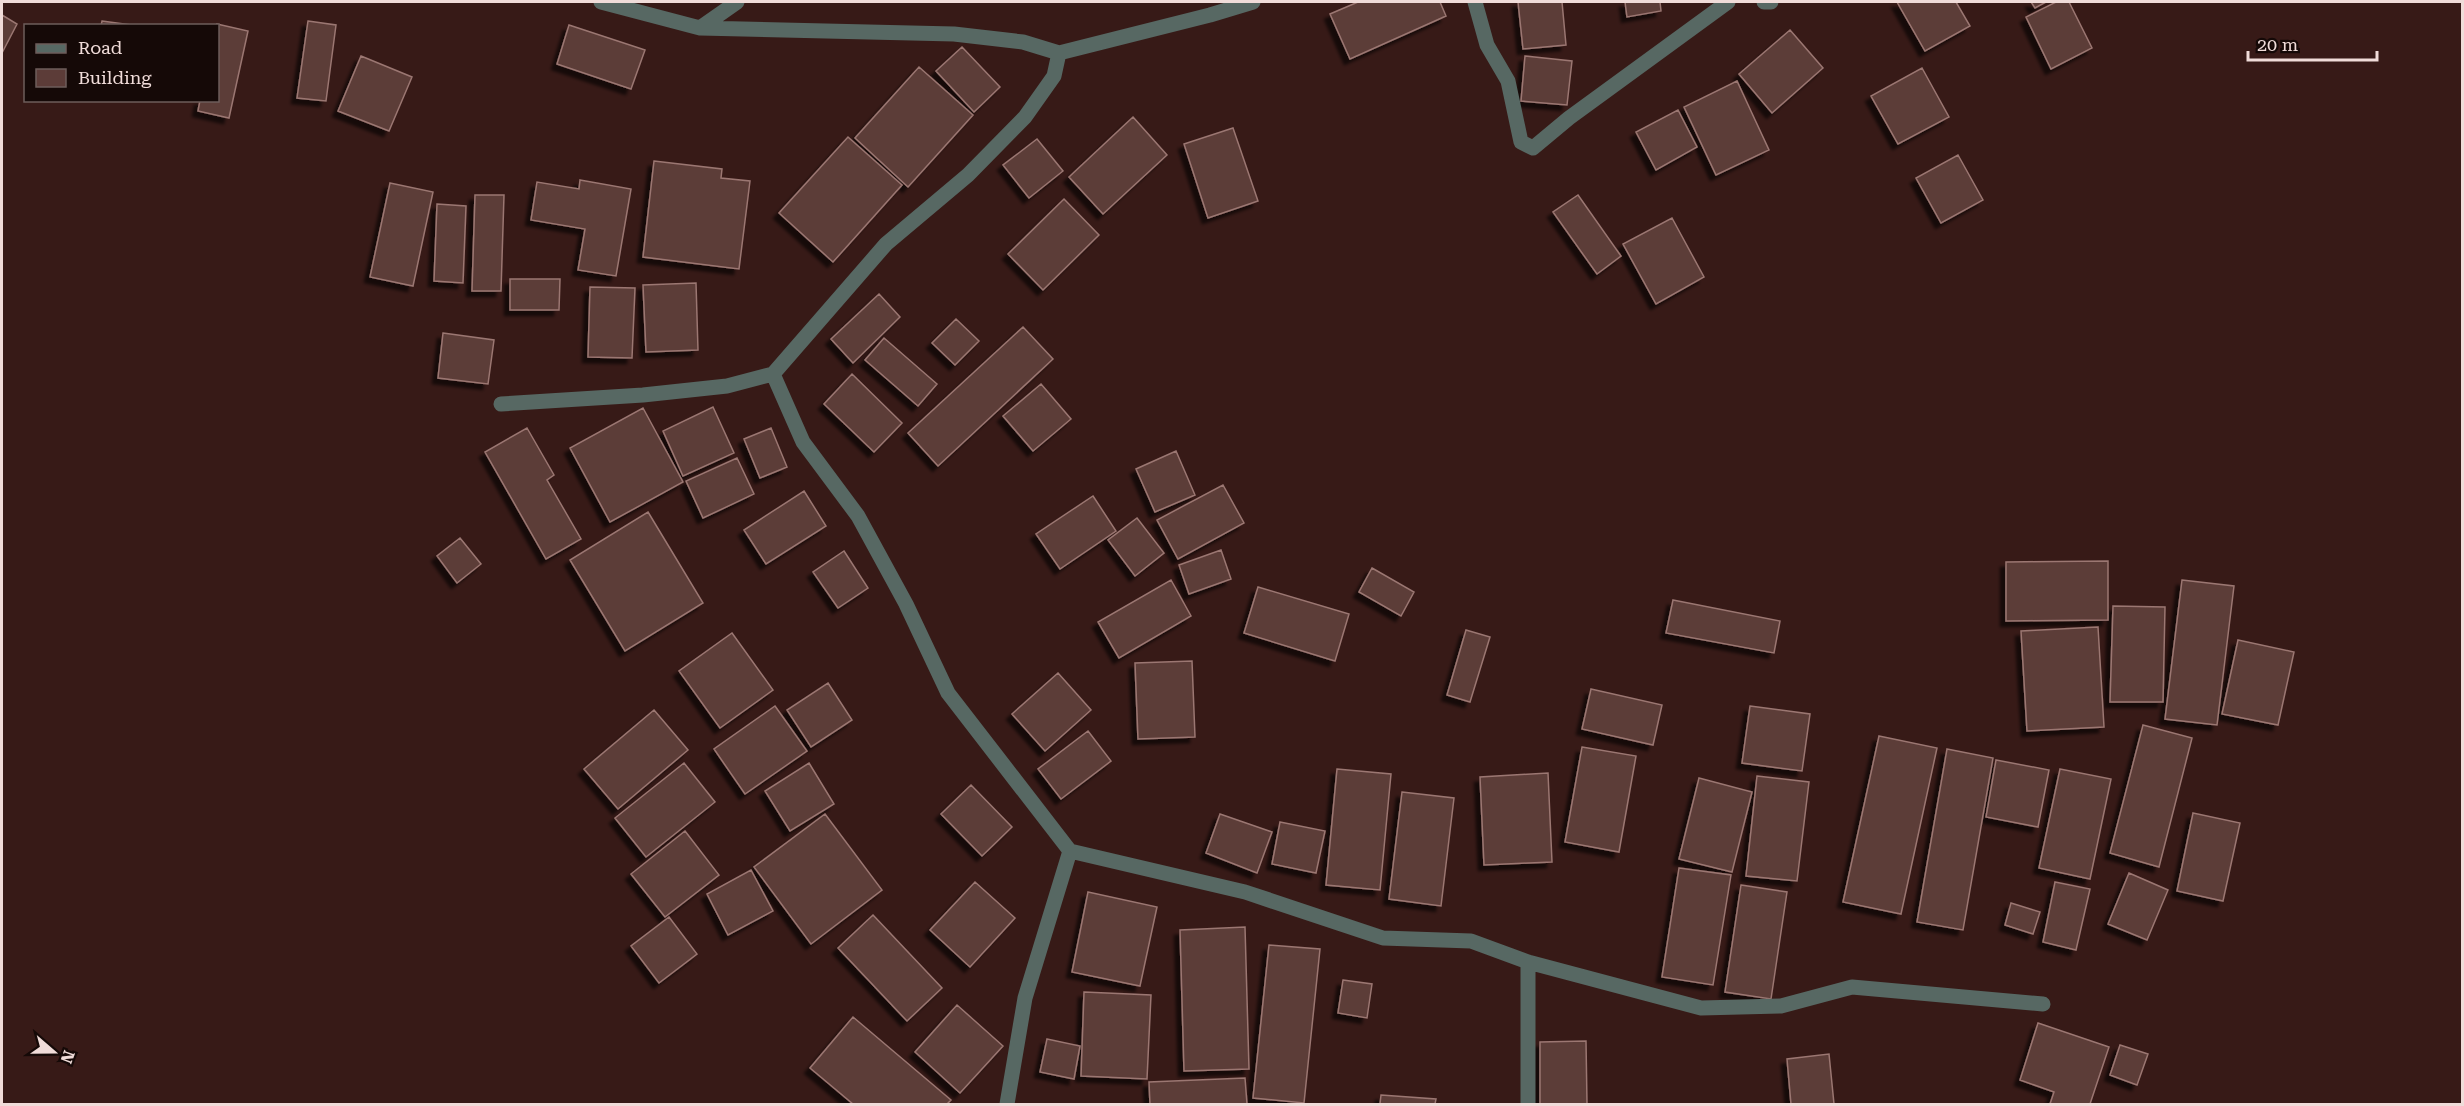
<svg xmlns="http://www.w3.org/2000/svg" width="2464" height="1106" font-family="'Roboto Serif',serif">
<defs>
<filter id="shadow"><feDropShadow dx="-5.5" dy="5.5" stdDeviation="1.5" flood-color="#0009"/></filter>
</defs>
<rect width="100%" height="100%" fill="#371a17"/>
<path fill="#5c3c38" stroke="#9b7772" stroke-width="1.5" filter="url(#shadow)" d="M1358,2H1440L1446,16L1350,59L1330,14Z
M1518,2H1562L1566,45L1523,49Z
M1625,2H1660L1661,11L1627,17Z
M1897,2H1956L1970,26L1925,51Z
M2031,2H2046L2035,8Z
M2056,2H2069L2092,48L2051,69L2026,17Z
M2,15L17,24L2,53Z
M102,21L139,26H101Z
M308,21L336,25L326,101L297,98Z
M217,24L248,31L229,118L198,111L200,100H218Z
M569,25L645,50L631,89L557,64Z
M1790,30L1823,68L1772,113L1739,74Z
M962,47L1000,87L974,112L936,71Z
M361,56L412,77L389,131L338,111Z
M1525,56L1572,61L1567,105L1521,101Z
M919,67L973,115L908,187L855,138Z
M1922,68L1949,117L1898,144L1871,96Z
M1737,81L1769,150L1716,175L1684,107Z
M1678,110L1697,147L1656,170L1636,132Z
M1133,117L1167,155L1103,214L1069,177Z
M1233,128L1258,201L1208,218L1184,144Z
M848,137L902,185L833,262L779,213Z
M1037,139L1063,171L1029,198L1003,165Z
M1958,155L1983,200L1941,223L1916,178Z
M654,161L722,169L721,178L750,181L739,269L643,257Z
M580,180L631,189L616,276L578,270L585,229L531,220L537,182L579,189Z
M390,183L433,192L413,286L370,277Z
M475,195H504L501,291H472Z
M1578,195L1621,256L1597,274L1553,212Z
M1064,199L1099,235L1043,290L1008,254Z
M437,204L466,206L463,283L434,281Z
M1672,218L1704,277L1656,304L1623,244Z
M510,279H560L559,310H510Z
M696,283L698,350L646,352L643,285Z
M590,287L635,288L632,358L588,357Z
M879,294L900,317L853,363L831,339Z
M956,319L979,341L955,365L932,343Z
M1023,327L1053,359L938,466L908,433Z
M443,333L494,340L488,384L438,378Z
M884,338L937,384L918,406L865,360Z
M852,374L902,423L874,452L824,404Z
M1041,384L1071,419L1033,451L1003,416Z
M713,407L734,453L683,476L663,431Z
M643,408L683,482L610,522L570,448Z
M527,428L554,475L547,480L581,539L546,559L485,452Z
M771,428L787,467L760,478L744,439Z
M1176,451L1195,495L1155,512L1136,469Z
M737,458L754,494L703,518L686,481Z
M1223,485L1244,523L1178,559L1157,520Z
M804,491L826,526L766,564L744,530Z
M1093,496L1116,531L1060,569L1036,534Z
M648,512L703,603L625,651L570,560Z
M1137,518L1164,553L1135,576L1108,540Z
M460,538L481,564L457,583L437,556Z
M1221,550L1231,579L1189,594L1179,565Z
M844,551L868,588L838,608L813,572Z
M2108,561V620L2006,621V562Z
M1372,568L1414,592L1401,616L1359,592Z
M1171,580L1191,616L1119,658L1098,622Z
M2182,580L2234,586L2217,725L2165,719Z
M1258,587L1349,614L1335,661L1244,633Z
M1673,600L1780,621L1774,653L1666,633Z
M2113,606L2165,607L2163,702H2110Z
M2098,627L2104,727L2027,731L2021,631Z
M1466,630L1490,637L1470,702L1447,695Z
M732,633L773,690L720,728L679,671Z
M2238,640L2294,652L2278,725L2222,714Z
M1192,661L1195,737L1138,739L1135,663Z
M1058,673L1091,710L1045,751L1012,714Z
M828,683L852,720L811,747L787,710Z
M1591,689L1662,705L1653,745L1582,729Z
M775,706L807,751L745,794L714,749Z
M1750,706L1810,714L1802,771L1742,763Z
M654,710L688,750L618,809L584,769Z
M2143,725L2192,738L2159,867L2110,853Z
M1088,731L1111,761L1061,799L1038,769Z
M1879,736L1937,748L1901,914L1843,902Z
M1582,747L1636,756L1619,852L1565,842Z
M1947,749L1993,758L1963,930L1917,922Z
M1996,760L2049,770L2038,827L1986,817Z
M684,763L715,802L646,857L615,818Z
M809,763L834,804L790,831L765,791Z
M1337,769L1391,774L1380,890L1326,885Z
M2060,769L2111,779L2090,879L2039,868Z
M1548,773L1552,862L1484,865L1480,777Z
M1757,776L1809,782L1797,881L1746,876Z
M1699,778L1752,792L1732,872L1679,859Z
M971,785L1012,827L982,856L941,814Z
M1402,792L1454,798L1441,906L1389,899Z
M2193,813L2240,823L2223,901L2177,891Z
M825,814L882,890L811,944L754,867Z
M1220,814L1272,832L1257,873L1206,853Z
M1280,822L1325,831L1316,873L1272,864Z
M685,831L719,875L665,917L631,874Z
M1679,868L1731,875L1713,985L1662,977Z
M751,870L773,911L728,935L707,894Z
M2129,873L2168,890L2147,940L2108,924Z
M975,882L1015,918L970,967L930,930Z
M2055,882L2090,889L2076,950L2043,942Z
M1741,885L1787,892L1771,999L1725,992Z
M1088,892L1157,907L1140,986L1072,972Z
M2011,903L2040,912L2033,934L2005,925Z
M873,915L942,988L907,1021L838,948Z
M669,917L697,954L659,983L631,946Z
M1245,927L1249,1069L1184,1071L1180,930Z
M1269,945L1320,949L1304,1103L1253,1098Z
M1343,980L1372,984L1367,1018L1338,1013Z
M1084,992L1151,995L1147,1079L1081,1076Z
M957,1005L1003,1046L960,1093L915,1052Z
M853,1017L951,1100L947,1104H853L810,1068Z
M2038,1023L2109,1047L2090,1104H2050L2054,1092L2020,1080Z
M1047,1039L1080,1046L1074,1079L1040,1072Z
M1586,1041L1587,1104H1540V1042Z
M2120,1045L2148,1054L2137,1085L2110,1075Z
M1829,1054L1834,1104H1791L1787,1059Z
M1245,1078L1247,1104H1150L1149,1082Z
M1381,1095L1436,1099L1435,1104H1380Z"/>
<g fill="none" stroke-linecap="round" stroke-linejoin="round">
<path stroke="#576863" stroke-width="15" d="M601,2L700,28L954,34L1023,42L1059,53L1054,76L1025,117L968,175L886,244L773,374L803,442L858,516L906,604L948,693L1070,851L1245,892L1383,938L1471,941L1528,962L1701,1008L1781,1006L1852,987L2043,1004
M1475,2L1487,45L1508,81L1521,142L1533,148L1569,118L1728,2
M1764,2H1771
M700,28L737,2
M1059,53L1210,15L1253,2
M501,404L643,395L727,386L773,374
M1528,962V1104
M1007,1104L1025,998L1070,851"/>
</g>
<rect width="2464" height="1106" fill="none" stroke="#f0dcd9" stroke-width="6"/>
<rect x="24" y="24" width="195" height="78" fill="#150907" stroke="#6d5d5b" stroke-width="1.5"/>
<rect x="36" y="44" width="30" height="9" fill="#576863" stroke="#6d5d5b" stroke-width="1.5"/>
<text x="78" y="54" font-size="18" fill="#f0dcd9">Road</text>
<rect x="36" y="69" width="30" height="18" fill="#5c3c38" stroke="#6d5d5b" stroke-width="1.5"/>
<text x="78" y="84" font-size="18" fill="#f0dcd9">Building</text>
<g transform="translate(54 1052) rotate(110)" stroke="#150907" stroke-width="4.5" paint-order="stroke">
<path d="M0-4.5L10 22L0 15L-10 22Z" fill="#f0dcd9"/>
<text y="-9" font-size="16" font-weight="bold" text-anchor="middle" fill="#f0dcd9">N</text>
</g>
<path d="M2248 51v9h129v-9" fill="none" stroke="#f0dcd9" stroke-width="3"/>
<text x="2257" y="51" font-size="18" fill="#f0dcd9" stroke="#150907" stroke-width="4.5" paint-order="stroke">20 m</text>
</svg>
